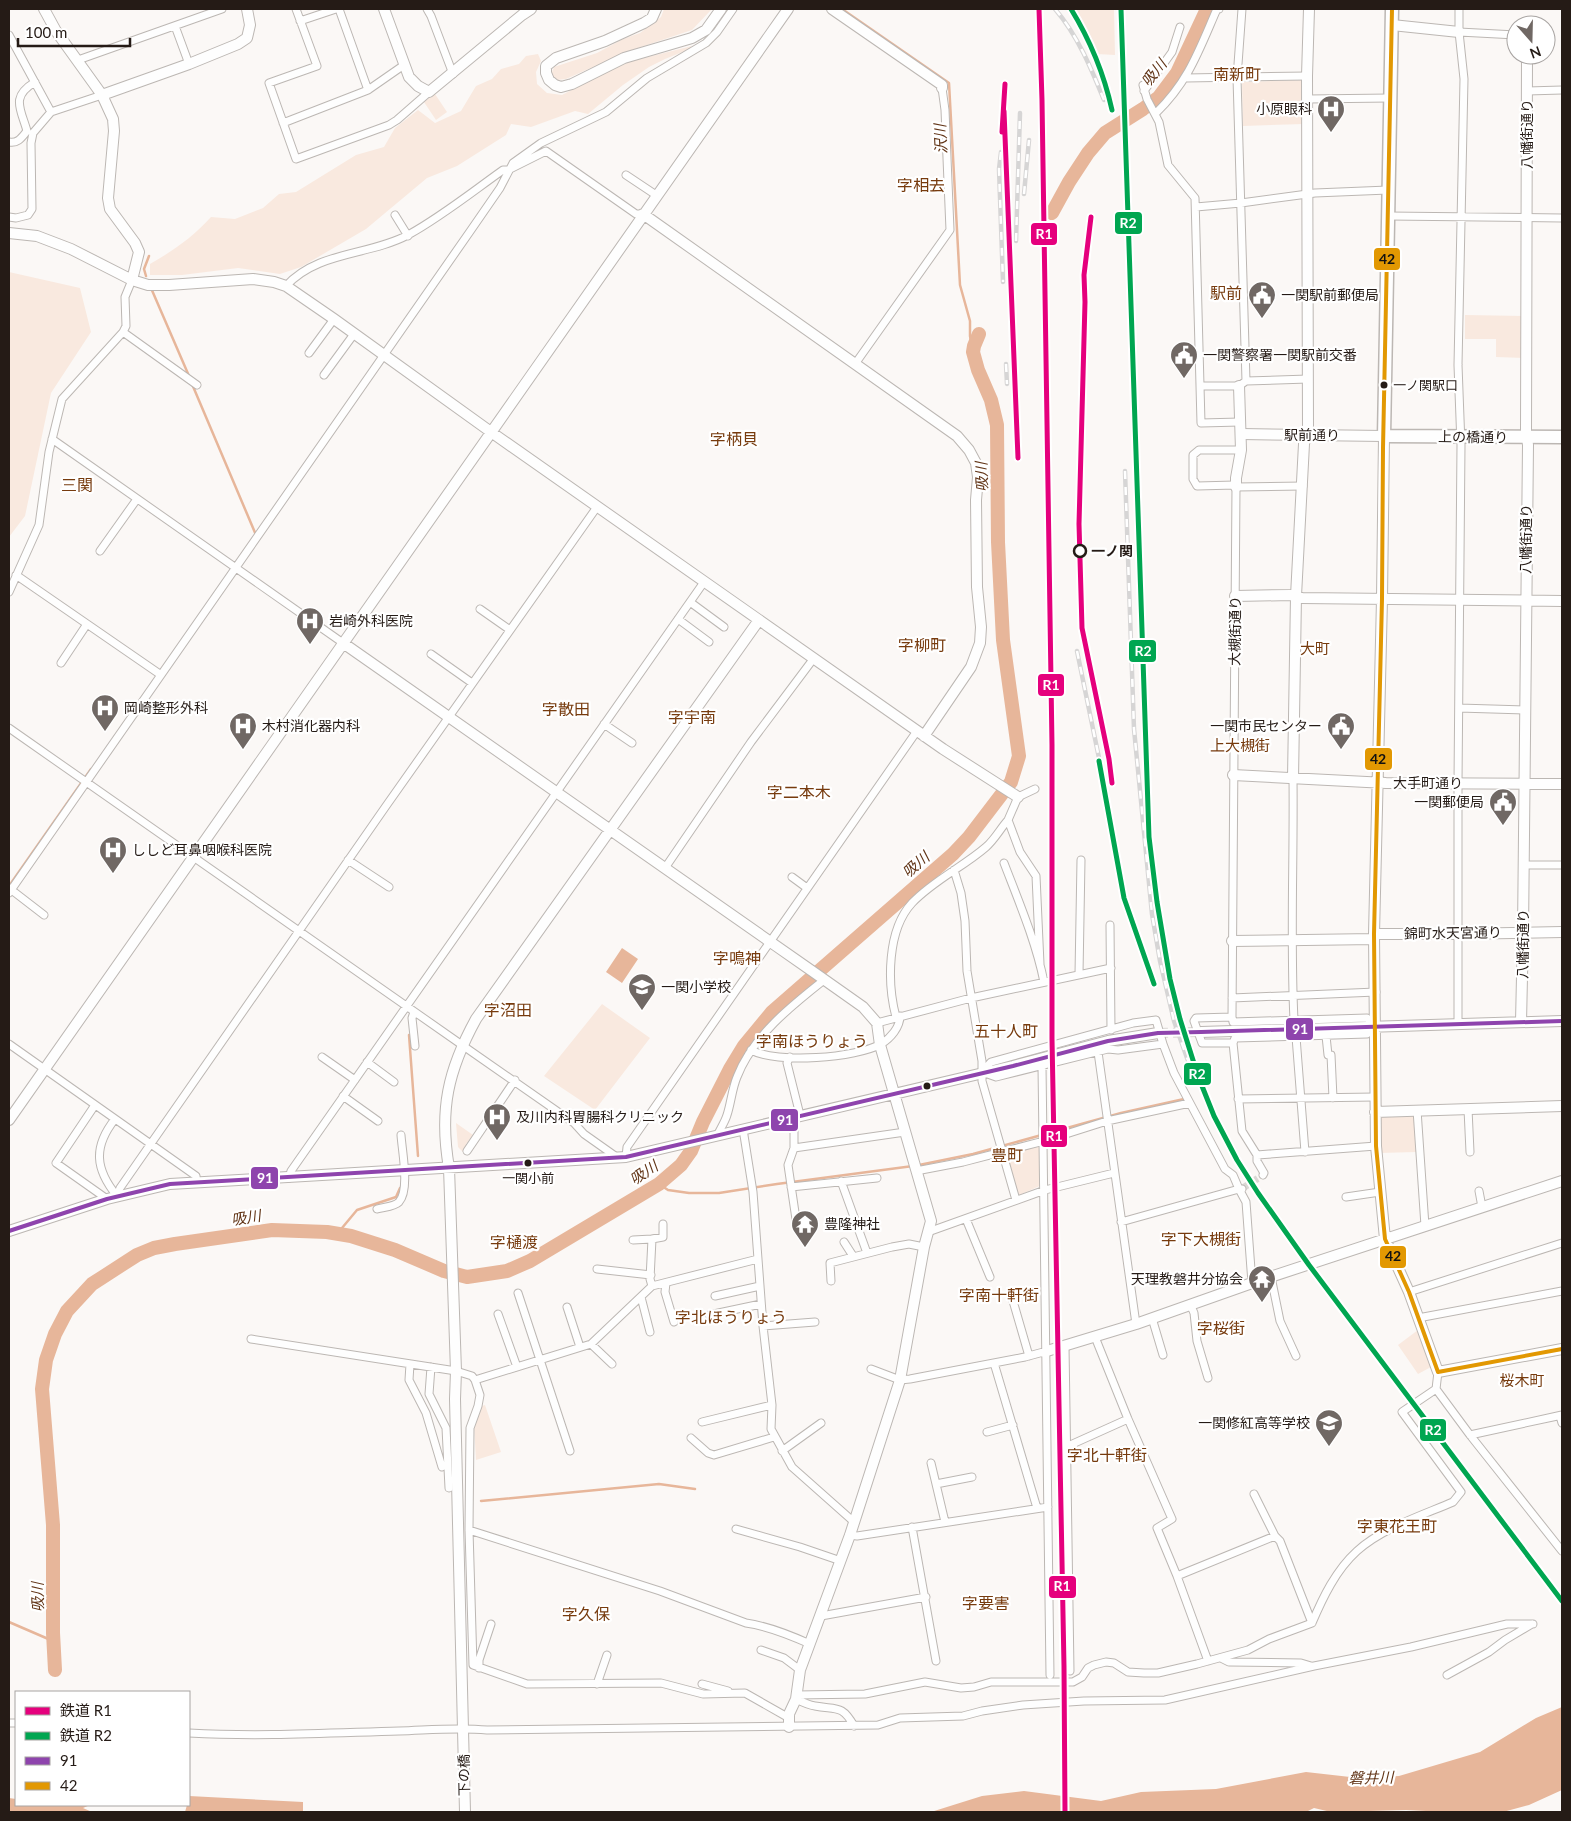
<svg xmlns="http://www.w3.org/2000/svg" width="1571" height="1821" font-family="Lato,'Noto Sans JP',sans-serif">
<rect width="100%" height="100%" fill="#fbf8f6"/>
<path fill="#f9e9df" d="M664,9H712L692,30L629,51L566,79L557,80L552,77V72L554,67L597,53L623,39L640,33L661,17Z
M1074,9H1114L1115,55L1097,54Z
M692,46L690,49L665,59L649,67L623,85L588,114L575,111L531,127L511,124L506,135L457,166L427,178L366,229L301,267L280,274L238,268L182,275H150V264C173,251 193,237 211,217L235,219L263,208L279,194L296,192L356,155L384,147L395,128L418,110L435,123L461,111L476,86L492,79L501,69L519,64L526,56L538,54L541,61L536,72L537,84L547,93L562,95L606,72L632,61Z
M1303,80L1304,124L1243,126L1242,82Z
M435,94L447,112L436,120L424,102Z
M9,272L80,288L91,332L51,393L25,516L9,537Z
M1465,315L1525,316L1524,358L1496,357V339H1465Z
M602,1004L650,1038L595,1110L544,1076Z
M1415,1113L1416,1152L1379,1153L1378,1115Z
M456,1123L473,1135L466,1144L468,1146L464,1153L458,1147Z
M1041,1145L1042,1185L1017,1196L1005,1155Z
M1418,1330L1431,1367L1418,1374L1398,1345Z
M485,1405L501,1452L476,1460L474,1425L482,1406Z"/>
<path fill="#e7b69a" d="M622,948L638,959L622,983L606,972Z
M1562,1707V1790L1529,1805L1503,1812H1446L1406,1810L1331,1812L1314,1808L1306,1812H931L982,1796L1024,1791L1101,1801L1141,1792L1216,1789L1306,1772L1359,1778L1399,1776L1480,1752L1536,1718Z
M189,1796L303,1802V1812H185L187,1805H189Z
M9,1798L16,1799V1805H90L83,1808L92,1812H9Z"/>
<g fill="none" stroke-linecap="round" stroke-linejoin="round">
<path stroke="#e7b69a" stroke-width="2.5" d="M842,9L949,83L960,285L970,321V336L973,352
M146,276L144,269L149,256
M151,288L189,376
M192,384L256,535
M9,886L91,769
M409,1035L418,1156
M919,1165L973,1154L1121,1113L1184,1099
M659,1184L668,1190L689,1193H719L777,1184L913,1166
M337,1234L357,1210L396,1197L400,1188
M481,1501L659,1484L695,1489
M9,1622L53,1641"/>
<path stroke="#e7b69a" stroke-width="14" d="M1052,213L1069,182L1088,153L1105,133L1143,109L1159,97L1177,73L1207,9
M55,1670L53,1633V1525L42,1389L46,1360L55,1334L67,1311L92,1284L137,1255L154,1248L175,1244L272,1230L327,1232L351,1236L395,1250L444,1271L467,1277L507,1271L530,1261L659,1184L681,1165L691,1151L703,1122L730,1069L744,1046L772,1012L953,854L969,837L1011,782L1019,756L1003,640L998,542L997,425L991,400L978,370L973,352L974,346L979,334"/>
<path stroke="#dbd7d4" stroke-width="7" stroke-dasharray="7 3.5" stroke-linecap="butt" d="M1243,1188L1263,1175"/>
<path stroke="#dbd7d4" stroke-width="10" stroke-dasharray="10 5" stroke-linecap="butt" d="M1158,1033L1201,1032"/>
<g stroke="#bcb7b3" stroke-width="9">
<path id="street" d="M296,9L317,66L269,83L296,159L389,125L397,120L429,92
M339,9L368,90
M427,9L431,16L453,74
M1459,9V32L1516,35
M300,21L336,9
M175,26L189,64
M9,35L51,112L102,95
M78,60L222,9
M1186,78L1307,76
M1143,85L1147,99L1159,122L1168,165L1195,198L1201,423L1240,422
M1144,91L1172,52L1180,27
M1527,91L1562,90
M1308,99L1390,98
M1156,113C1189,81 1199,50 1217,9H1219
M283,123L368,90L404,65
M9,142C18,144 22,137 27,131C21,109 10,97 35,82
M626,175L656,195
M1196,207L1241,203L1315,193L1388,190
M395,215L408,236
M1388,216L1562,218
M9,217L16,218L28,215L32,209L31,143L33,133L51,112
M286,286C318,251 368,256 408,235C441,217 472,192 503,170H508L546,151L636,214H643
M123,332L197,385
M309,353L334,319
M855,364L950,230L945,110L942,88
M324,375L354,334
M1246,381L1308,379
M1200,386H1239L1246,381L1237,78L1242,9
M52,439L343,643
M1235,485L1197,486L1193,479V455L1199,450H1241
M100,551L137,499
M16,575L161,675
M9,592L39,525L49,452L62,399L123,332L126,326L125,297L132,280
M690,602L724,627
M480,609L510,630
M678,619L709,642
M431,654L472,683
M61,663L87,624
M1459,708L1525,710
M604,724L632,743
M9,728L462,1045L574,1123L584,1134L618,1158
M1293,778C1294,859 1290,940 1294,1020
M1035,789L1018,797L1008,820L1020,852L1036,876L1040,964
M348,860L389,887
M1004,863C1019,902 1036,942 1044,982
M1524,865H1562
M665,868L751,742L814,658
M954,870L961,893L965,921L967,971L982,1061V1081L1016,1200
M792,877L807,888
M9,888L44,915
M9,893L471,230L500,188L513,163L541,143L606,112L647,78L706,43L717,32L733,9
M1110,925L1111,1030
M1079,974L1081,860
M1232,998L1376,992
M414,1012L412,1018L415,1046
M896,1017C887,983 887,930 912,903C934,880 963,867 986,847C995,839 1000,829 1008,820
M1232,1017L1196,1018L1194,1021L1202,1043H1233L1242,1131L1257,1155L1376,1146
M1156,1020L1163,1044L1118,1050L1108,1049L996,1077L982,1072L991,1062L1133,1023Z
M877,1023L971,998L1111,968
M1458,1025V783L1461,445L1458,365L1464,79L1459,32
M1326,1036L1328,1055H1331L1333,1098
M1296,1037L1305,1152
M1233,1043L1235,1038L1367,1034L1375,1026L1367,1018L1233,1022L1232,1017L1236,487L1303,486
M9,1044L196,1176L197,1183
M1163,1044L1174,1073L1225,1169L1233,1175L1239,1189H1242
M751,1050C777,1064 856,1058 881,1044C891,1038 900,1027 900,1016
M1098,1052L1136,1324
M322,1057L355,1080
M790,1057L787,1063L800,1115
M367,1062L394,1082
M1042,1066L1050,1675
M343,1096L378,1121
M1238,1099L1375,1097
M95,1105L56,1163L107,1199
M1468,1109L1470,1152
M1417,1110L1425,1226
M794,1116V1148L788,1165L797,1226
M115,1119C93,1147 95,1169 117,1196
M743,1129L753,1192L763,1326L772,1405L771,1429L792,1467L854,1522
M717,1136C720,1129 725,1122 727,1115C731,1103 732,1089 737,1077C753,1036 791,1006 824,980
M794,1148L905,1132
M467,1151L515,1080
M1257,1155V1161L1264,1173L1263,1175
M626,1157L627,1147L917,731
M916,1171L963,1162L1044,1141L1107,1121L1190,1103
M289,1178L291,1171L704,582
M841,1181L867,1253
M791,1187L877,1178
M1479,1191L1482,1207
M117,1196L120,1188L386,806L597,507
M1346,1197L1380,1192
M377,1209C383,1207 394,1207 399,1202C410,1190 402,1151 401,1135
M966,1219L990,1277
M1121,1222L1239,1189L1246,1202L1252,1283
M928,1232L1045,1190L1114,1173
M633,1240L652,1239
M844,1242L853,1256
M758,1259L652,1286L591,1344L475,1380L480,1395L478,1406L470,1428L469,1530L473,1665L527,1684L661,1683L703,1694L745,1693L789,1718
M597,1269L651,1275
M1271,1277L1280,1321L1296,1356
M831,1281L830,1263L892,1247L909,1244L924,1247
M666,1283L665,1292L674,1322
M652,1286L650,1279L652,1239L663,1237V1224
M1409,1292L1562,1243
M518,1293L570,1451
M715,1296L760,1286
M641,1297L650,1332
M1013,1301L1029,1356
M1190,1304L1194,1313L1197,1341L1208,1378
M567,1307L580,1347
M498,1314L517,1367
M709,1315L761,1304
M1152,1318L1163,1355
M1418,1318L1562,1291
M763,1326L815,1322
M1095,1337L1128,1419L1172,1519L1157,1528L1177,1576L1208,1661
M251,1339L456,1371L472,1376L475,1380
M591,1344L612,1364
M1065,1346L1070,1671
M994,1363L1037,1508
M410,1364L409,1380L426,1413L442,1467
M431,1367L429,1394L446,1428L449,1488
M871,1369L900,1380L910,1379L1025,1357L1047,1351
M1438,1372L1436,1389L1470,1435L1562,1551
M1560,1416L1562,1423
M702,1422L772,1405
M987,1432L1013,1425
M1470,1435L1562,1415
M691,1438L708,1453L714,1455L774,1437
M1068,1446L1128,1419
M782,1451L821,1423
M931,1463L945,1522
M936,1484L972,1477
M1254,1494L1275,1536
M912,1527L936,1661
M736,1529L800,1547L841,1561
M469,1530L660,1591L746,1623C768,1626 790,1635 810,1644
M850,1535L857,1536L1048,1507
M1177,1576L1275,1536L1280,1541L1312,1623
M821,1616L926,1597
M761,1650L784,1658L800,1670
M1221,1658L1229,1662L1301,1663L1311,1666
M479,1668V1660L491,1624
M1447,1675L1489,1652L1505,1640L1532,1624
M597,1684L607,1655
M702,1684L728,1691
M796,1695L865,1694L925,1682L961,1688L974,1687L991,1682H1073L1082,1677L1088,1668L1094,1665L1106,1662L1114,1663L1128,1672L1144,1673H1158L1197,1664L1248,1650L1269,1639L1312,1623C1323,1597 1336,1570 1357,1551C1382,1528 1423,1515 1453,1502L1461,1492L1402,1412L1436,1389
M796,1699C802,1702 808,1705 815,1706C836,1710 842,1704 854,1726
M9,1723H16
M189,1733C259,1737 329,1733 399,1731C429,1730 458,1727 487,1730L878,1725L900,1718L963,1716L982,1711L1023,1705L1084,1701L1165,1700L1314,1666L1411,1647L1507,1624H1533"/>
</g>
<g stroke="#bcb7b3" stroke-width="12">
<path id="secondary" d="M44,9L56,31L102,95L113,119L114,131L108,198L110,209L135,243L139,252L132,280
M384,9L409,77L418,86L429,92L522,15L531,9
M656,9L652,18L644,23L605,41L556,58L546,66V73L549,80L555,85L561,87L572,84L624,58L692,38L706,30L721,9
M832,9L942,85V88
M1392,25L1459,32
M102,95L189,64L238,44L247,38L250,25L247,9
M643,214L957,436L969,450L976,463L978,477L976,500L977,587L981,627L980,643L971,667L924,736
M9,233L37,236L71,249L132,280L148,285H169L253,279L274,282L286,286L334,319L491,432L943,749L1018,797
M1384,436L1382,599L1374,934L1376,1146L1385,1239L1409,1292L1438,1372L1562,1349
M1236,487V478L1241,450L1239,386
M1235,596L1291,595L1302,598L1562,601
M343,643L812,971L863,1007L877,1023L880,1045L931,1221L924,1247L900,1380L850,1535L800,1670L796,1699L789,1714V1727
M1233,775L1386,783L1562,784
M1293,778L1296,596L1304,444L1308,426L1307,76L1309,9
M1374,934H1458L1562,932
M1232,941L1374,939
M1521,1022L1523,932L1528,445L1526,431L1527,55
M1201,1032L1562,1021
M1375,1112L1562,1106
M9,1120L788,9
M9,1231L107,1199L170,1184L626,1157L1013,1066L1108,1041L1158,1033
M1047,1351L1136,1324L1252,1283L1562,1181
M465,1812L455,1399L456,1371L449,1168C439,1110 448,1070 476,1019L759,620"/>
</g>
<g stroke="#bcb7b3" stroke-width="12">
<path id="primary" d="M1241,434L1384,436"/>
</g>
<g stroke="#bcb7b3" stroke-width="15">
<path id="highway" d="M1392,9L1384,436L1562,437"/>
</g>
<use href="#street" stroke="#fefefe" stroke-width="7"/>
<use href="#secondary" stroke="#fefefe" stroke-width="10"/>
<use href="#primary" stroke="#fefefe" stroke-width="10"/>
<use href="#highway" stroke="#fefefe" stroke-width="12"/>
<g stroke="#d6d5d5" stroke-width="4.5">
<path id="rail" d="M1055,9C1078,36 1091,68 1104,100
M1042,100L1052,745L1051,925
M1004,111L1018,458
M1004,117L1005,84
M1001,152L999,169L1003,282
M1024,194L1029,140
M1091,217L1084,275L1085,302L1079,524L1082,628L1109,759L1112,783
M1016,241L1020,113
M1006,364L1007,384
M1125,471L1134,729L1152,914L1160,961L1174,1021L1187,1058L1214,1116
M1077,651L1107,797L1118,869L1124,898L1154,984"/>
</g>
<use href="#rail" stroke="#fff" stroke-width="2.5" stroke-dasharray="8" stroke-linecap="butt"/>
<g stroke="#fff" stroke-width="8">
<path id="bus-1" d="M9,1231L107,1199L170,1184L626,1157L1013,1066L1108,1041L1158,1033L1201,1032L1562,1021"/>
</g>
<g stroke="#fff" stroke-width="8">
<path id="bus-2" d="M1392,9L1383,448L1382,599L1374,934L1376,1146L1385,1239L1409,1292L1438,1372L1562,1349"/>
</g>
<use href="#bus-1" stroke="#8e44ad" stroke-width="4"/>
<use href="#bus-2" stroke="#e29802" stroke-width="4"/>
<g stroke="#fff" stroke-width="9">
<path id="rail-1" d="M1039,9L1042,100L1052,745V1039L1064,1666L1065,1812
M1004,111L1018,458
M1002,132L1005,84
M1091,217L1084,275L1085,302L1079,524L1082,628L1109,759L1112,783"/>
</g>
<g stroke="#fff" stroke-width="9">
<path id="rail-2" d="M1071,9C1090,40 1104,74 1112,110
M1121,9L1149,837L1157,902L1170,979L1180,1019L1198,1076L1214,1116L1237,1160L1258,1193L1309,1265L1562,1601
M1099,761L1124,898L1154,984"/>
</g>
<use href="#rail-1" stroke="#e5007d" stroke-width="5"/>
<use href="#rail-2" stroke="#00a651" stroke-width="5"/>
</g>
<defs>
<g id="hospital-pin" transform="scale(1.4375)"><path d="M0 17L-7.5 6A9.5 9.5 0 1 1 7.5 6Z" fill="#706864" stroke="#fff"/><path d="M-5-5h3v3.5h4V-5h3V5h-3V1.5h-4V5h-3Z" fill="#fff"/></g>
<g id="civic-pin" transform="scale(1.4375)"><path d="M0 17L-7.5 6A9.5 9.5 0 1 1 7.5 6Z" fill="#706864" stroke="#fff"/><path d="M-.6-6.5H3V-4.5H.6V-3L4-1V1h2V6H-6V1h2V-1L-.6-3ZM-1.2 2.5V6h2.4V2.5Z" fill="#fff"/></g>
<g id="school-pin" transform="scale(1.4375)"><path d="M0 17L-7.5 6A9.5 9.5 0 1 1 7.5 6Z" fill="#706864" stroke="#fff"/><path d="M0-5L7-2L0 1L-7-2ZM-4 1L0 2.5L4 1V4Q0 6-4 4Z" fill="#fff"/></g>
<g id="temple-pin" transform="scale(1.4375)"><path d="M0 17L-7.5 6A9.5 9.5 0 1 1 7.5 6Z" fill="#706864" stroke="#fff"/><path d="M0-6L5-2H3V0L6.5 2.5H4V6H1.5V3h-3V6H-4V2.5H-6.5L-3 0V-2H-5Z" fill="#fff"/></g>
</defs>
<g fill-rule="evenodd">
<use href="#hospital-pin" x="1331" y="109"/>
<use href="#civic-pin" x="1262" y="295"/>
<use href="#civic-pin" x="1184" y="355"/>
<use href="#hospital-pin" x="310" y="621"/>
<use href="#hospital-pin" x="105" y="708"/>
<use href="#hospital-pin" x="243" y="726"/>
<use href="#civic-pin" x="1341" y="726"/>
<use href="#civic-pin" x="1503" y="802"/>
<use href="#hospital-pin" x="113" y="850"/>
<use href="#school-pin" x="642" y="987"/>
<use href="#hospital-pin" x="497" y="1117"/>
<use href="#temple-pin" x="805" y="1224"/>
<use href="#temple-pin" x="1262" y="1279"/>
<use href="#school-pin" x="1329" y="1423"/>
</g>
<g fill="#251b16" stroke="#fff" stroke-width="2">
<circle cx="1384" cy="385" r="4.5"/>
<circle cx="927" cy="1086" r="4.5"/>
<circle cx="528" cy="1163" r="4.5"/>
</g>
<circle fill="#fff" stroke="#251b16" stroke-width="2.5" cx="1080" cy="551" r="6"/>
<g text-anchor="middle" stroke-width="4.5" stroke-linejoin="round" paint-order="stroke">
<g font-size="13" fill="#251b16" stroke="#fff" text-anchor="start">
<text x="1393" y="390">一ノ関駅口</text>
<text x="528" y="1183" text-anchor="middle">一関小前</text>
</g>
<g font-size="14" fill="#251b16" stroke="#fff" text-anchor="start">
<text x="1312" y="114" text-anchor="end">小原眼科</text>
<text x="1281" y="300">一関駅前郵便局</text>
<text x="1203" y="360">一関警察署一関駅前交番</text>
<text x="329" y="626">岩崎外科医院</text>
<text x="124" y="713">岡崎整形外科</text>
<text x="262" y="731">木村消化器内科</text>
<text x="1322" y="731" text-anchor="end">一関市民センター</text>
<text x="1484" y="807" text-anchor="end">一関郵便局</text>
<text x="132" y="855">ししど耳鼻咽喉科医院</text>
<text x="661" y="992">一関小学校</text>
<text x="516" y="1122">及川内科胃腸科クリニック</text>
<text x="824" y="1229">豊隆神社</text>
<text x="1243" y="1284" text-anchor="end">天理教磐井分協会</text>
<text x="1310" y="1428" text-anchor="end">一関修紅高等学校</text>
</g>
<g font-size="14" fill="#251b16" stroke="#fff">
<text transform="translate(1527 134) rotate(-90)" y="5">八幡街通り</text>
<text x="1312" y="440">駅前通り</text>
<text transform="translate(1473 437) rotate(1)" y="5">上の橋通り</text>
<text transform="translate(1526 539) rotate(-89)" y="5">八幡街通り</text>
<text transform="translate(1235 631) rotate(-89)" y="5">大槻街通り</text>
<text x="1428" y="788">大手町通り</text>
<text transform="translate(1453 933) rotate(-1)" y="5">錦町水天宮通り</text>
<text transform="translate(1523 944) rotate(-89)" y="5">八幡街通り</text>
<text transform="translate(464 1775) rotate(-91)" y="5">下の橋</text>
</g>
<g font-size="14" font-weight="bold" fill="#251b16" stroke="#fff" text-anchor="start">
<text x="1091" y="556">一ノ関</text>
</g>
<g font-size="15" font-style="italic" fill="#623517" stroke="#fff">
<text transform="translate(1154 73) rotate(-51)" y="5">吸川</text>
<text transform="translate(941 139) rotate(-93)" y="5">沢川</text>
<text transform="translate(982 477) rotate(-92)" y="5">吸川</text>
<text transform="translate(916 865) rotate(-41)" y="5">吸川</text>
<text transform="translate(644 1173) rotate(-34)" y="5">吸川</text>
<text transform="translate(246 1218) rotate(-9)" y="5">吸川</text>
<text transform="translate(38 1597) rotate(-91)" y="5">吸川</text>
<text transform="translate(1371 1778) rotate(-1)" y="5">磐井川</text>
</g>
<g font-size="15" fill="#773b0e" stroke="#fff">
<text x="1315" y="654">大町</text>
<text x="1240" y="751">上大槻街</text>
<text x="1522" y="1386">桜木町</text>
</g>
<g font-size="16" fill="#773b0e" stroke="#fff">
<text x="1237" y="80">南新町</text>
<text x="921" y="191">字相去</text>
<text x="1226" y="299">駅前</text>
<text x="734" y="445">字柄貝</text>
<text x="77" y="491">三関</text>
<text x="922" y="651">字柳町</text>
<text x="566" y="715">字散田</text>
<text x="692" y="723">字宇南</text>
<text x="799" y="798">字二本木</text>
<text x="737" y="964">字鳴神</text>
<text x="508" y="1016">字沼田</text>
<text x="1006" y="1037">五十人町</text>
<text x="812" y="1047">字南ほうりょう</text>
<text x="1007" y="1161">豊町</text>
<text x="1201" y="1245">字下大槻街</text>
<text x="514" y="1248">字樋渡</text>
<text x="999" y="1301">字南十軒街</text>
<text x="731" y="1323">字北ほうりょう</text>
<text x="1221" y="1334">字桜街</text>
<text x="1107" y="1461">字北十軒街</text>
<text x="1397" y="1532">字東花王町</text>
<text x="986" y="1609">字要害</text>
<text x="586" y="1620">字久保</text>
</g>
</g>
<g stroke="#fff" stroke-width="2">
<rect x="1114" y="211" width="29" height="24" rx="5" fill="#00a651"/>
<rect x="1030" y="222" width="28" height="24" rx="5" fill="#e5007d"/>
<rect x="1373" y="247" width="28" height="24" rx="5" fill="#e29802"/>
<rect x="1128" y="639" width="29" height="24" rx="5" fill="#00a651"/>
<rect x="1037" y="673" width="28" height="24" rx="5" fill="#e5007d"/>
<rect x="1364" y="747" width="29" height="24" rx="5" fill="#e29802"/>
<rect x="1285" y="1017" width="29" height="24" rx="5" fill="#8e44ad"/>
<rect x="1183" y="1062" width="29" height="24" rx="5" fill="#00a651"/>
<rect x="770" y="1108" width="29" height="24" rx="5" fill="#8e44ad"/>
<rect x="1040" y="1124" width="28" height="24" rx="5" fill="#e5007d"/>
<rect x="250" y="1166" width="29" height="24" rx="5" fill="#8e44ad"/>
<rect x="1379" y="1245" width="28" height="24" rx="5" fill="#e29802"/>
<rect x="1419" y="1418" width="28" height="24" rx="5" fill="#00a651"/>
<rect x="1048" y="1575" width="29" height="24" rx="5" fill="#e5007d"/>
</g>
<g font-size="14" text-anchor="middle" font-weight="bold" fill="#fff">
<text x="1128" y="228">R2</text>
<text x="1044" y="239">R1</text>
<text x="1143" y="656">R2</text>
<text x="1051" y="690">R1</text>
<text x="1300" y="1034">91</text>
<text x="1197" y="1079">R2</text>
<text x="785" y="1125">91</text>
<text x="1054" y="1141">R1</text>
<text x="265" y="1183">91</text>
<text x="1433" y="1435">R2</text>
<text x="1062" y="1591">R1</text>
</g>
<g font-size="14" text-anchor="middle" font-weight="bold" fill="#111">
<text x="1387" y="264">42</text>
<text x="1378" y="764">42</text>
<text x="1393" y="1261">42</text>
</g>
<rect width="1571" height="1821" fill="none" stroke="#251b16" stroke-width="20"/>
<rect x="15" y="1691" width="175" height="115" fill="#ffffff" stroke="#a8a4a2"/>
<rect x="25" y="1707" width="25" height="8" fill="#e5007d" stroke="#a8a4a2"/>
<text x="60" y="1716" font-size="15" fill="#251b16">鉄道 R1</text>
<rect x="25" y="1732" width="25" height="8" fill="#00a651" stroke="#a8a4a2"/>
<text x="60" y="1741" font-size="15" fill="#251b16">鉄道 R2</text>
<rect x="25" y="1757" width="25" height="8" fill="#8e44ad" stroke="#a8a4a2"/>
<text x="60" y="1766" font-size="15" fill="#251b16">91</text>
<rect x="25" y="1782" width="25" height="8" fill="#e29802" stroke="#a8a4a2"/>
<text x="60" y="1791" font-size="15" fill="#251b16">42</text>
<g transform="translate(1531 40) rotate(160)"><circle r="24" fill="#ffffff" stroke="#a8a4a2"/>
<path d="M0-4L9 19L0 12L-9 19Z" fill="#706864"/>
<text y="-8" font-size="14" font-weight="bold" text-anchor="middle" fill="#251b16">N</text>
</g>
<path d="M18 38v8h112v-8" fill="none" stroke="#251b16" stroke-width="2.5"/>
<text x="25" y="38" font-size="15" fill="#251b16" stroke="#ffffff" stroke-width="4" paint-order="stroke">100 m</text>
</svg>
